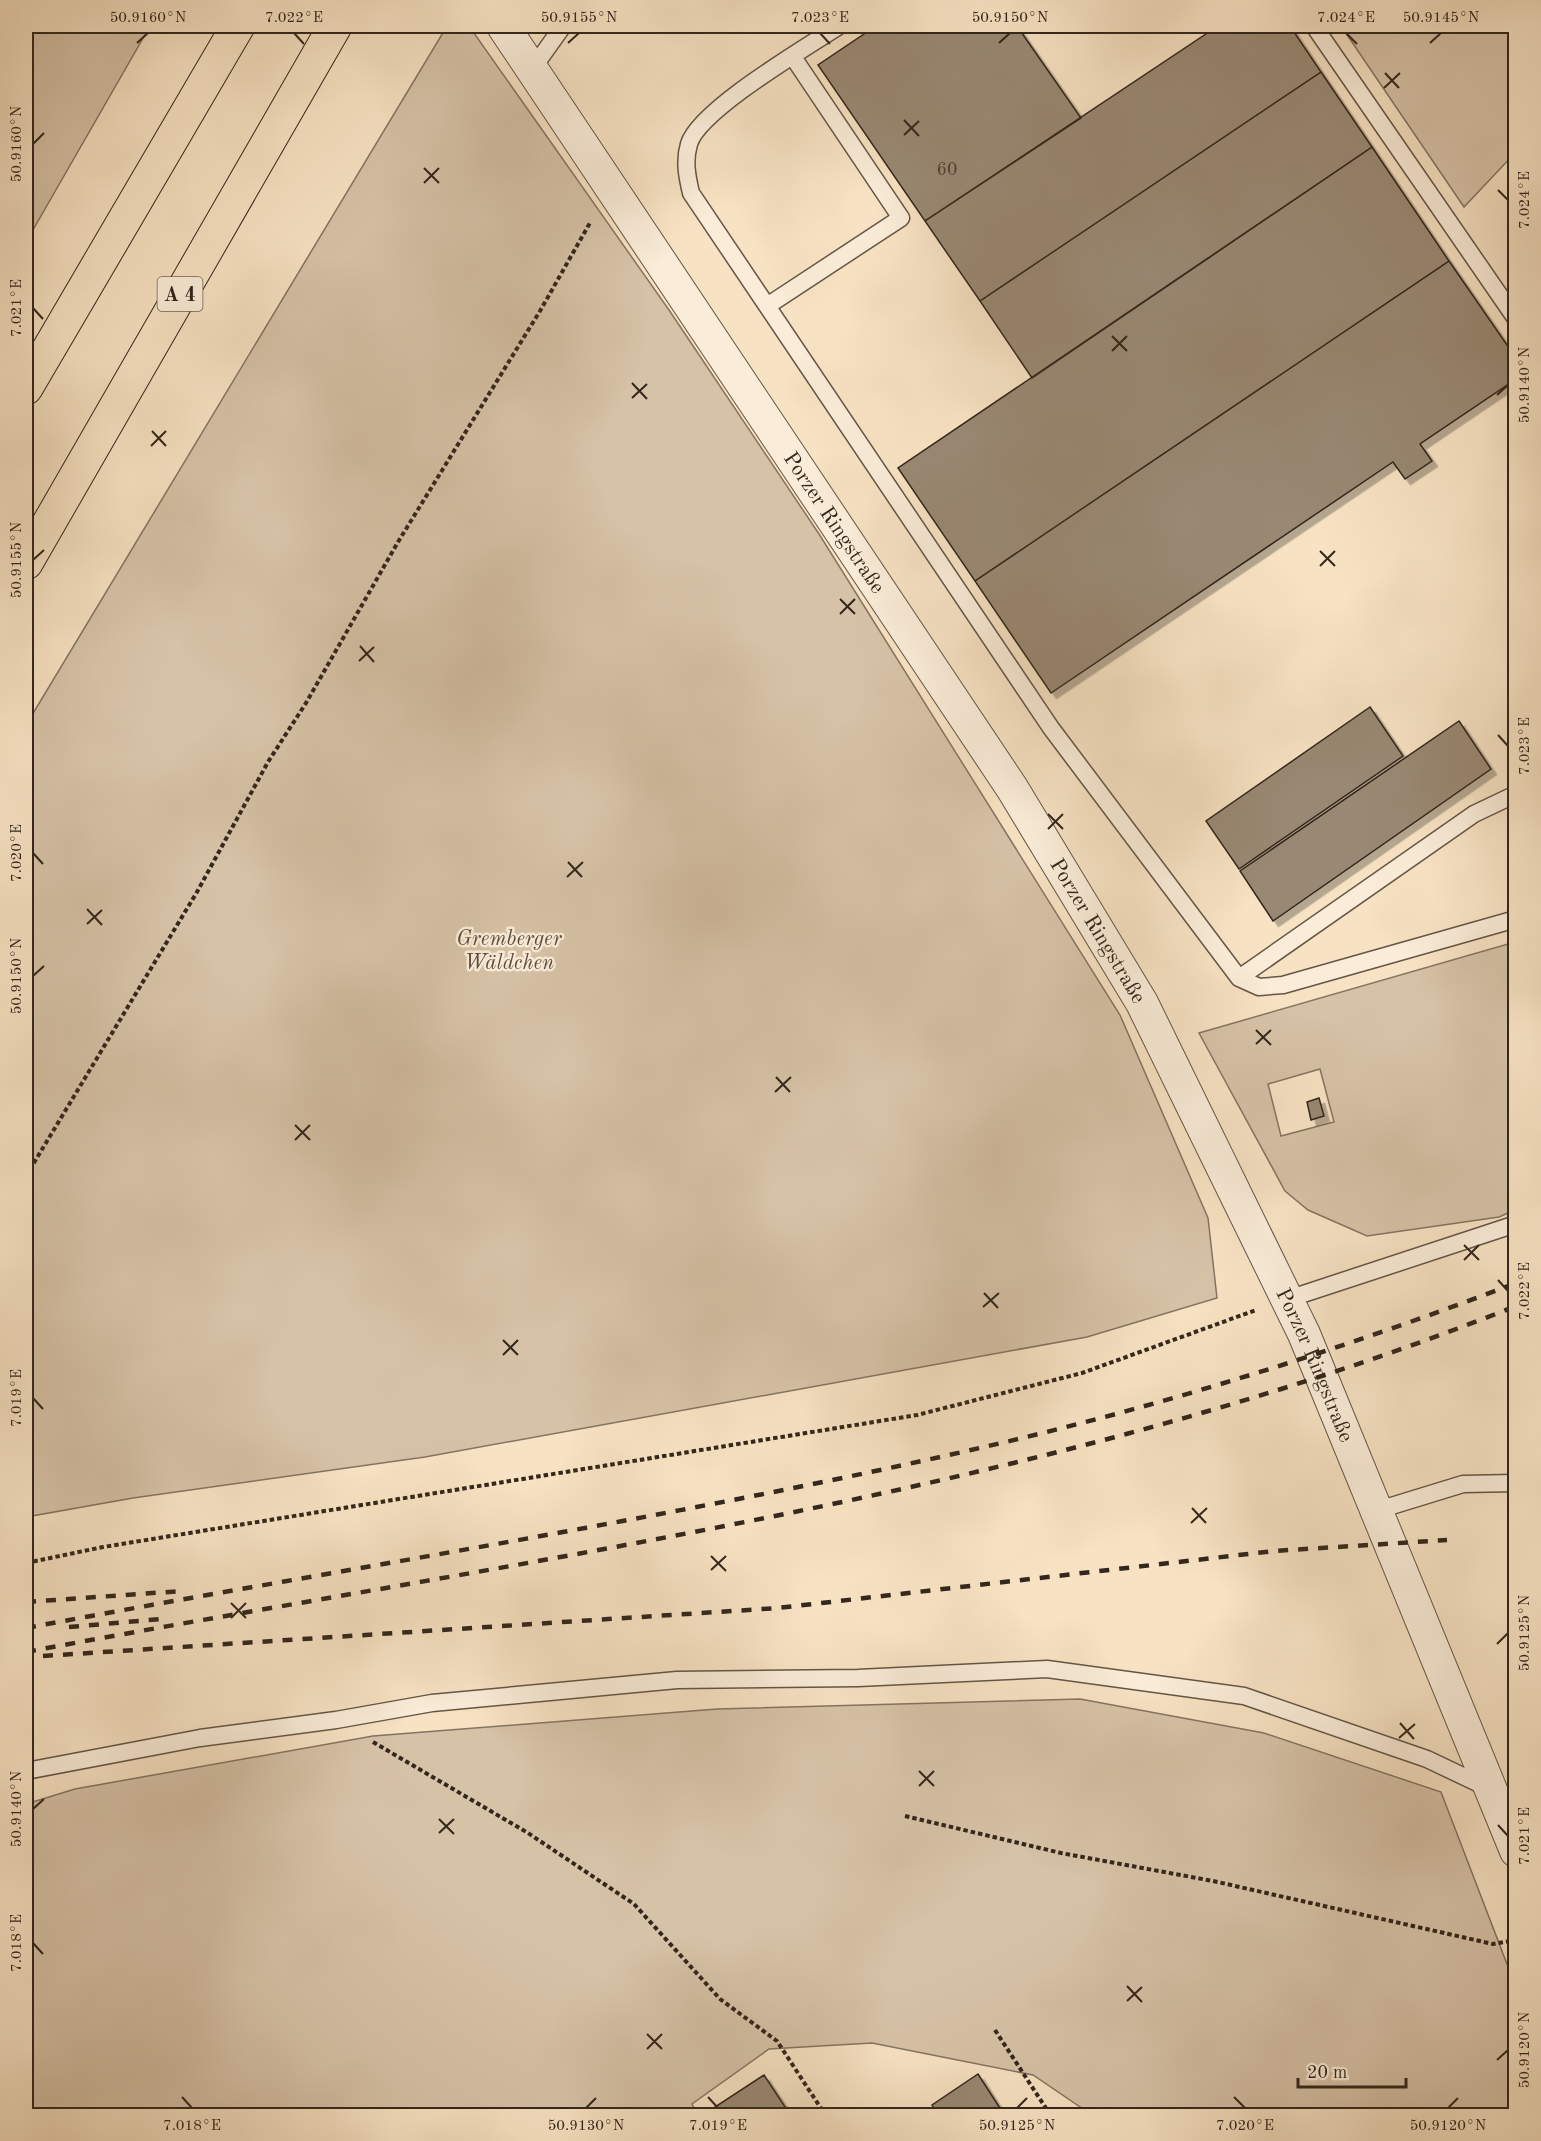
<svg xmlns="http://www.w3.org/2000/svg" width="1541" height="2141" font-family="'Old Standard TT',serif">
<defs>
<filter id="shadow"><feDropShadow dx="5.5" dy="5.5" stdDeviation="0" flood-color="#0004"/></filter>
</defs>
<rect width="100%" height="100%" fill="#f7e2c3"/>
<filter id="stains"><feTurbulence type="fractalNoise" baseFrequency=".00333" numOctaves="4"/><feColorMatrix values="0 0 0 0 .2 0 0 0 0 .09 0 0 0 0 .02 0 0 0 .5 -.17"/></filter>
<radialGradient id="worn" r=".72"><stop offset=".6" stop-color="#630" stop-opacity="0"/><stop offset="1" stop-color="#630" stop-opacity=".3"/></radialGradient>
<path fill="#d6c2a7" stroke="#847462" stroke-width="1.5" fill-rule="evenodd" d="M26,26H150L26,242Z
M447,26H469L669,310L819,534L1120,1015L1208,1218L1217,1298L1087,1337L425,1457L133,1498L26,1517V725Z
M1341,26H1515V153L1464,207Z
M1515,942V1210L1499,1217L1367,1236L1308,1210L1285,1191L1199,1033ZM1320,1069L1334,1122L1281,1136L1268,1084Z
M1080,1699L1264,1733L1441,1792L1515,1985V2115H1092L1033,2075L872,2043L769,2049L692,2104L697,2115H26V1804L75,1789L373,1736L717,1709Z"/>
<path fill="#998873" stroke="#33261c" stroke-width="1.5" filter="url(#shadow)" d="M876,26H1017L1081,118L925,221L818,65Z
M1218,26H1290L1321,72L980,301L925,221Z
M1321,72L1372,147L1032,378L980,301Z
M1372,147L1449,261L975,581L898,468Z
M1449,261L1516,358V379L1420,444L1432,461L1405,479L1393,462L1051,693L975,581Z
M1370,707L1403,756L1239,869L1206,821Z
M1459,721L1491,769L1273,921L1240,871Z
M1319,1098L1324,1116L1311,1120L1307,1102Z
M978,2074L1005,2116H938L932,2105Z
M764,2075L791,2116H721L715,2107Z"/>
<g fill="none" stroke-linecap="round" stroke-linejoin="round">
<g stroke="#645546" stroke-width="19">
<path id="service" d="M839,26C807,47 699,110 689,144C684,161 687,176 691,193L1051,728L1239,978L1259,987L1283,985L1516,919
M1314,26L1516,319
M533,68L563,26
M767,306L901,218L793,57
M1239,978L1474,814L1516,794
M1288,1299L1516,1224
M1375,1511L1463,1484L1516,1483
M26,1771L200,1738L336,1720L432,1703L677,1680L858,1678L1047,1669L1244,1696L1427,1759L1488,1788"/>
</g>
<g stroke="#645546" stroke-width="34">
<g id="minor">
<path id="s1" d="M503,26L1012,788L1142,1003L1304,1334L1516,1851"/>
</g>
</g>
<g stroke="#33261c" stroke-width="35">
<path id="motorway" d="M26,388L238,26
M26,563L335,26"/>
</g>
<path stroke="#33261c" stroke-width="4" stroke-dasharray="4.5 3" stroke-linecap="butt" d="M26,1176L197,892L268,762L306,703L398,542L540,311L591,221
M26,1563L103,1547L917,1415L1082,1373L1256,1310
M373,1742L528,1833L634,1904L720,1999L777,2041L826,2116
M905,1816L1061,1853L1213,1881L1493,1944L1516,1940
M995,2030L1051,2116"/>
<use href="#service" stroke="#faecd8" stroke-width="16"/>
<use href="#minor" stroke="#faecd8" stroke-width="32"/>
<use href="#motorway" stroke="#f7e2c3" stroke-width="33"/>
<path stroke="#33261c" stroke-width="4.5" stroke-dasharray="10 10" stroke-linecap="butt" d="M26,1602L182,1591
M69,1627L161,1619
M26,1628C341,1569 658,1521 971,1450C1156,1408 1338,1351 1516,1283
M26,1652C527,1558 1038,1496 1516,1306
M43,1656L778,1608L1274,1551L1447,1540"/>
</g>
<path fill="none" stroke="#33261c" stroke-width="2" d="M294,33L304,44M820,33L830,44M1346,33L1357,44M137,43L148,33M568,43L579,33M999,43L1010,33M1430,43L1441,33M1385,73L1399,88M1384,88L1400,73M904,120L919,136M904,135L919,121M33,144L44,133M424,168L439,183M424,183L439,168M1498,190L1508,200M33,308L43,319M1112,336L1127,351M1112,351L1127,336M632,383L647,399M1497,395L1508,385M632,398L647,384M152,431L166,446M151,446L166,431M1320,551L1335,566M33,560L44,550M1320,566L1335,551M840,599L855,614M840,614L855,599M360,646L374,662M359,661L374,647M1498,735L1508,746M1048,814L1063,829M1048,829L1063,814M33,853L43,864M568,862L582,877M567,877L583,862M87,909L102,925M87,924L102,910M33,976L44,966M1256,1030L1271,1045M1256,1044L1271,1030M776,1077L790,1092M775,1092L791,1077M295,1125L310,1140M295,1140L310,1125M1464,1245L1479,1260M1464,1260L1479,1245M1498,1280L1508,1291M984,1293L998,1308M983,1307L999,1293M503,1340L518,1355M503,1355L518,1340M33,1398L43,1409M1192,1508L1206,1523M1191,1523L1207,1508M711,1556L726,1571M711,1570L726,1556M231,1603L246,1618M231,1618L246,1603M1497,1644L1508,1633M1400,1723L1414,1739M1399,1738L1415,1724M919,1771L934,1786M919,1786L934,1771M33,1809L44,1799M439,1819L454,1834M1498,1825L1508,1836M439,1833L454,1819M33,1943L43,1954M1127,1986L1142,2002M1127,2001L1142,1987M647,2034L662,2049M647,2049L662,2034M1497,2060L1508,2050M182,2097L192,2108M708,2097L718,2108M1234,2097L1245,2108M586,2108L596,2098M1017,2108L1027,2098M1448,2108L1458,2098"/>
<g text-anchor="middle" stroke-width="5" stroke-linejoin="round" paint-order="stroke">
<g font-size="18" fill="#4c3e32">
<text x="947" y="175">60</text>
</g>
<rect fill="#faecd8" stroke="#6f6154" stroke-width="1.5" x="157.5" y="277" width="45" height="34" rx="4.5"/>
<g font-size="20" font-weight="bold" fill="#33261c">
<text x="180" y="301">A 4</text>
</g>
<g font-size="21" fill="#33261c" stroke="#faecd8">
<text dy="7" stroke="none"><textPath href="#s1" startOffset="597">Porzer Ringstraße</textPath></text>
<text dy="7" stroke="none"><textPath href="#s1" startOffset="1083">Porzer Ringstraße</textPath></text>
<text dy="7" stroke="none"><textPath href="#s1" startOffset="1569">Porzer Ringstraße</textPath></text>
</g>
<g font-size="21" font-style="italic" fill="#5c4d3f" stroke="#faecd8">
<text x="509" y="945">Gremberger<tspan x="509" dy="24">Wäldchen</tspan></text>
</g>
</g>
<rect width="1541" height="2141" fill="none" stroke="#f7e2c3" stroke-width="66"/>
<path d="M1298 2078v9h108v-9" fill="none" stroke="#33261c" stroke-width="3"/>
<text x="1307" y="2078" font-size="18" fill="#33261c" stroke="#faecd8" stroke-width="4.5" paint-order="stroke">20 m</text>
<rect x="33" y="33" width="1475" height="2075" fill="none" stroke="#33261c" stroke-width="2"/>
<g font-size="15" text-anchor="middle" fill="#33261c">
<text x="148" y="22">50.9160°N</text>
<text x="294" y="22">7.022°E</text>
<text x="579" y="22">50.9155°N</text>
<text x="820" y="22">7.023°E</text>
<text x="1010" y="22">50.9150°N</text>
<text x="1346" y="22">7.024°E</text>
<text x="1441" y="22">50.9145°N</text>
<text transform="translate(16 144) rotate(-90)" y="5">50.9160°N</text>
<text transform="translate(1524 200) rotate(-90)" y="5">7.024°E</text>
<text transform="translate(16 308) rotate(-90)" y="5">7.021°E</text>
<text transform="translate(1524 385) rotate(-90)" y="5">50.9140°N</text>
<text transform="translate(16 560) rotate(-90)" y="5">50.9155°N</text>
<text transform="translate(1524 746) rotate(-90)" y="5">7.023°E</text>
<text transform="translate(16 853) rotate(-90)" y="5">7.020°E</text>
<text transform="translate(16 976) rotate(-90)" y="5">50.9150°N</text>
<text transform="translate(1524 1291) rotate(-90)" y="5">7.022°E</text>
<text transform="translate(16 1398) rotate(-90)" y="5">7.019°E</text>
<text transform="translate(1524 1633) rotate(-90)" y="5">50.9125°N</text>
<text transform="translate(16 1809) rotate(-90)" y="5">50.9140°N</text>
<text transform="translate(1524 1836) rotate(-90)" y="5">7.021°E</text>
<text transform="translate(16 1943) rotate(-90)" y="5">7.018°E</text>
<text transform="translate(1524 2050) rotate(-90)" y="5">50.9120°N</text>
<text x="192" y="2130">7.018°E</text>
<text x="586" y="2130">50.9130°N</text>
<text x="718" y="2130">7.019°E</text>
<text x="1017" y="2130">50.9125°N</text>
<text x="1245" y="2130">7.020°E</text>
<text x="1448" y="2130">50.9120°N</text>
</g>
<rect width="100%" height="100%" filter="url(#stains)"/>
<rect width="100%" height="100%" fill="url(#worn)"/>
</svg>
